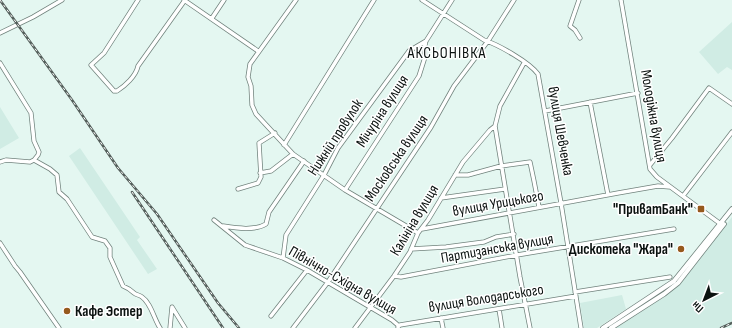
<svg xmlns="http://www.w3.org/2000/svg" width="732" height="328" font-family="'Sofia Sans Condensed',sans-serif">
<rect width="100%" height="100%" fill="#e4f7f1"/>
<path fill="#d0ece4" d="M732,22V70L727,67L718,74L699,52Z
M0,107L19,138L0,149Z
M80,148L140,237L137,240L157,269L148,274L69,156Z
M732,217V321L719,328H615L665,296L680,284Z
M622,295L626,309L597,328H584L580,303Z"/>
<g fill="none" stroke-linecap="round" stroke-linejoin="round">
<g stroke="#71837d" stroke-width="5">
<path id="minor" d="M138,0L104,53L91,65L114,91H117C125,86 136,76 138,66L185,0
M184,0L258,51
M296,0L250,64L248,77L251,86L252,105L256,114L293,154L345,190L418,233
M422,0L484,40C499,45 529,62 538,74L561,203L581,328
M579,0L570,26L575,30L580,38
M621,0L650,169L657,177L722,225
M212,18L224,0
M0,33L33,17L62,0
M0,63L31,113L34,141L39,152L38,155L34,160L30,162L6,160L0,162
M524,63L500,106L495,126L520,277L530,328
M590,102L608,195
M545,111L638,93
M284,145L374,0
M34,160L50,169L57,175L59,192L67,199L92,237L105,241L110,248V257L123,286C128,288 130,289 134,293C136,295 140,295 142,297C151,303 154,319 160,328
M650,165L672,138L709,88L732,104
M260,173L271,171L293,154
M455,175H468L501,166L530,162L534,181L539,207
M238,189L258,183L261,177L259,143L275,133
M345,190L419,76L425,57L424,49L426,41L452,0
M683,196L732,132
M441,198L505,189
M214,220L245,245L283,258L307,270L392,320L399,326
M223,226C236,228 255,231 266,224L269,212L304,161
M422,229L618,193L658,186L670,187
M0,243L15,266L20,272L59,328
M411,249L446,247L484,242L496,237L514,234
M283,258L286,235L324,175L338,148L409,51L426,41
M394,276L401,277L517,255L674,229
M575,292L670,277
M499,309L502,328
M271,316L307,270
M441,318L443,328
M398,327L400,325L576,296
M170,328L172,307L185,328
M293,328L328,282L431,127L454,86L488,41L514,0
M355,328L394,276L410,252L418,233L428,220L463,162L490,130L495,126"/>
</g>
<g stroke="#71837d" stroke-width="5.5">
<path id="major" d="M603,328L674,281L732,209
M611,328L664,294L678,283L724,224"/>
</g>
<use href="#minor" stroke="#fff" stroke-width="3.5"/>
<use href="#major" stroke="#fff" stroke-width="4"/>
<g stroke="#535e5a" stroke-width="2.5">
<path id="rail" d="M0,0L72,100L118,168L157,214L218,303L239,328
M132,192L223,328
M721,328L732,323"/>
</g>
<use href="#rail" stroke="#fff" stroke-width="1" stroke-dasharray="3" stroke-linecap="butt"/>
</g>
<g fill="#96591d" stroke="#fff" stroke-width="1.5">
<rect x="697" y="205" width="8" height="8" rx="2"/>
<circle cx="681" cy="249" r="4"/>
<circle cx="67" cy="311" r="4"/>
</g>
<g text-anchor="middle" stroke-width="3" stroke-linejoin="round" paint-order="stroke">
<g font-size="15" fill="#0b1210" stroke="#fff">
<text transform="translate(382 111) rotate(-57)" y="5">Мічуріна вулиця</text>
<text transform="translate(654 116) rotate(80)" y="5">Молодіжна вулиця</text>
<text transform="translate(561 131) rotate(80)" y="5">вулиця Шевченка</text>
<text transform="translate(335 137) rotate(-57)" y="5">Нижній провулок</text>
<text transform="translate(396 158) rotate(-56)" y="5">Московська вулиця</text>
<text transform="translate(498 203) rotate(-10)" y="5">вулиця Урицького</text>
<text transform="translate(414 220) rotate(-59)" y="5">Калініна вулиця</text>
<text transform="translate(497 248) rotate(-10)" y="5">Партизанська вулиця</text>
<text transform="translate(343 280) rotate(30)" y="5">Північно-Східна вулиця</text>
<text transform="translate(486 298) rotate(-9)" y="5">вулиця Володарського</text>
</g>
<g font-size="15" font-weight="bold" fill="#0b1210" stroke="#fff" text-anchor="end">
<text x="693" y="214">"ПриватБанк"</text>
<text x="673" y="254">Дискотека "Жара"</text>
<text x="75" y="316" text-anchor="start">Кафе Эстер</text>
</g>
<g font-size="16" letter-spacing="1" fill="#0b1210" stroke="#fff">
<text x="447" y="58">АКСЬОНІВКА</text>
</g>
</g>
<g transform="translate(704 300) rotate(222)" stroke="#ffffff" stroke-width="3" paint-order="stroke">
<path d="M0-3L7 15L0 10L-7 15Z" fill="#0b1210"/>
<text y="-6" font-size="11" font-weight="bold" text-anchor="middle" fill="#0b1210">Пн</text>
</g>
</svg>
